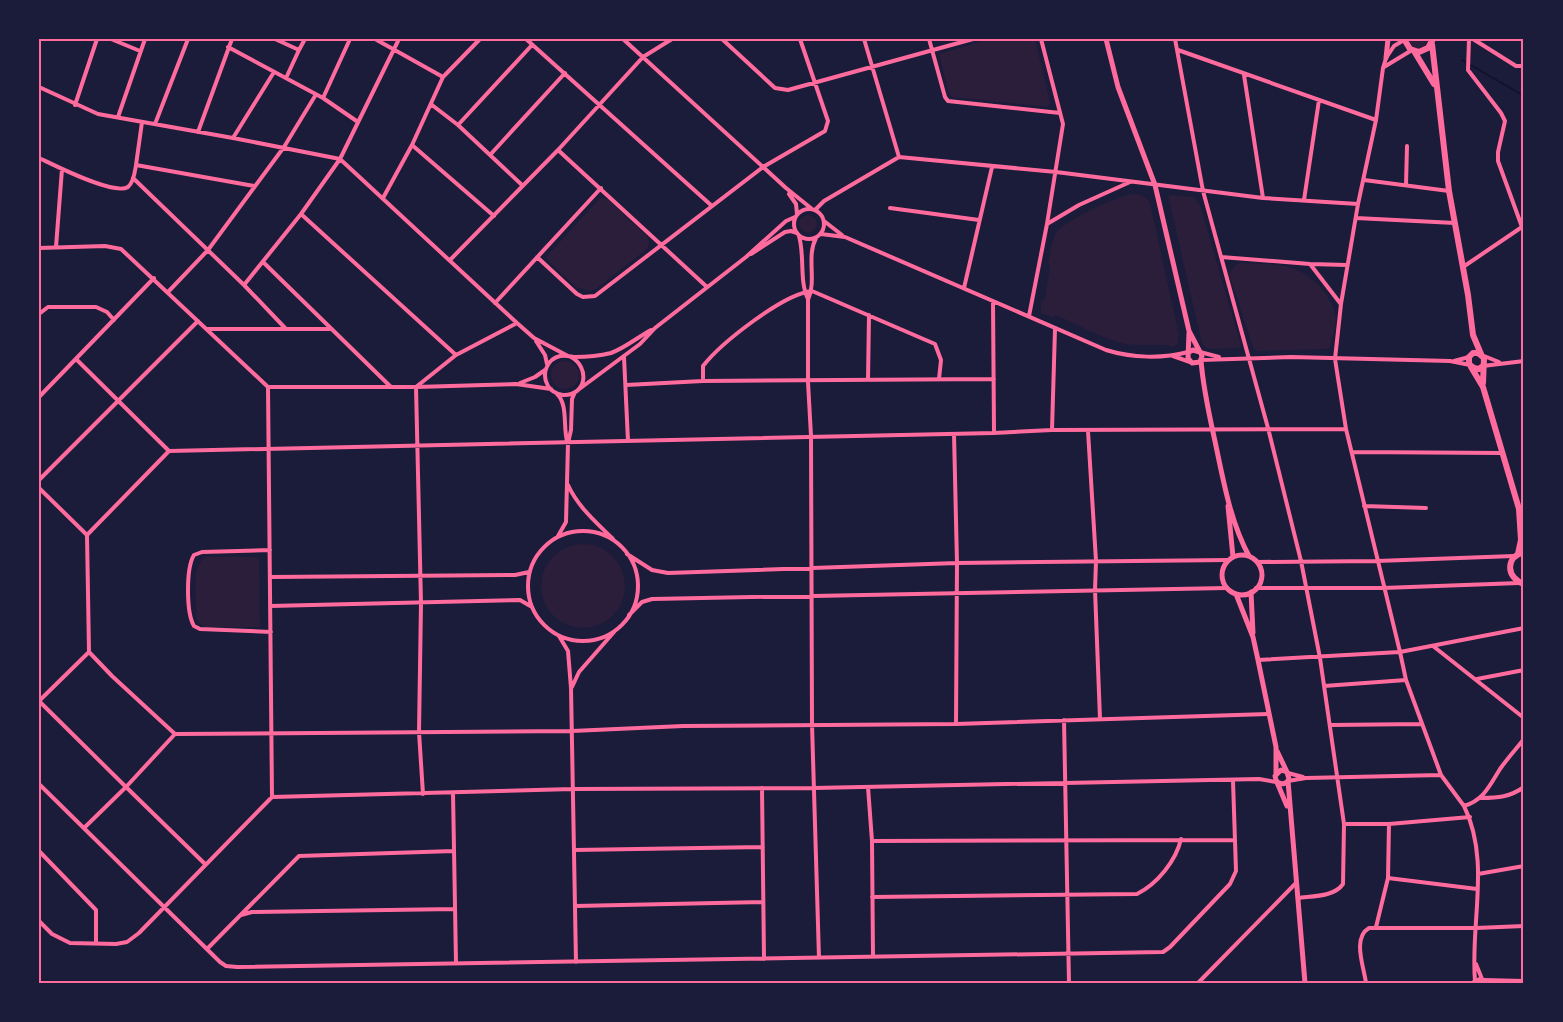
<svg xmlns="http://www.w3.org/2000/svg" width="1563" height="1022" font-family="'Fira Sans Condensed',sans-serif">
<rect width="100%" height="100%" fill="#1b1b3a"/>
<path fill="#2a1e3b" d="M989,39H1035L1050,102L1048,107L953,97L949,94L939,54Z
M1409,39H1429L1424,47L1418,49L1412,46Z
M1133,194C1142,194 1146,196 1150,203L1179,335L1178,344L1171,347L1169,345C1154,345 1140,346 1126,344C1100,338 1077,324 1055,315L1054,318L1041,313V301L1045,299L1050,267L1048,263C1050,255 1051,243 1055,235C1062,221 1117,196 1133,194Z
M1168,195L1193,197L1200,205L1241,345L1238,348L1208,349L1202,344Z
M600,198L607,199L647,236L649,242L648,248L596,289L589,291L576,287L548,261L546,257Z
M799 224a9 9 0 1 1 18 0a9 9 0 1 1-18 0Z
M1240,263C1257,264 1276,263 1292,268C1313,275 1334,297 1336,319C1336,328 1332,338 1330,347L1327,349L1257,351L1253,347L1229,274L1236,265Z
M551 375a14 14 0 1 1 28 0a14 14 0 1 1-28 0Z
M541 586a42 42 0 1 1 84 0a42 42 0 1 1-84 0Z
M206,557H259L260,627H205L199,624L196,618C198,601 189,566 206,557Z"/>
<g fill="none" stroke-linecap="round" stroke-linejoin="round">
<path stroke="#12122b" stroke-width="2" d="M1462,60L1524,96"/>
<path stroke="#ff6b9d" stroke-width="4" d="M111,39L140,51
M275,39L299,50L305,39
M375,39L443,77
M526,39L712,206
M623,39L786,188L812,209
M722,39L775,88L788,90L973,39
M864,39L899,157
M929,39L945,97L948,101L1060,113
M1041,39L1063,124L1047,224
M1175,39L1203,191L1268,428L1301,561L1320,658L1344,824H1389L1388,878L1376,927
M1469,39L1468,70L1501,113L1505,121L1498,152V161L1522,227
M1473,39L1516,66H1524
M228,47L323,98L350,39
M1178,50L1376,120
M1384,67L1412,50
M1244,75L1263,198
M286,78L299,50
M39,87L98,114L233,138L340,159L517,323L534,338L568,356
M323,98L358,122
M75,105L97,39
M432,105L458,125L522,185
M118,117L145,39
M142,122L136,165L254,186
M155,124L188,39
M458,125L532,45
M198,132L232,39
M233,138L274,72
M412,145L494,216
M558,150L707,287
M490,155L565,73
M39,158C54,165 114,196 128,187C134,182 135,171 136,165
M133,178L244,285L301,214L340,159L399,39
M1364,180L1449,191
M1406,185L1407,146
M789,194L796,204L797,214
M383,198L412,145L443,77L480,39
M1304,200L1319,100
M890,208L979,220
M794 224a15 15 0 1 1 30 0a15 15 0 1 1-30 0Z
M815,210L824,201L899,157L1056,172L1263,198L1358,204
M301,214L456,355L517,323
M1356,218L1455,223
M824,221L842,235
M821,234L845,237L1106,350C1132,358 1162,359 1188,352
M799,236C805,257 799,281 808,299
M816,238C806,257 817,280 808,300V382L811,436L812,724L819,958
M56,247L62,169
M39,248L105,246L121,249L268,387H416L516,384L551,389
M751,254L785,232L791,231L797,233
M537,257L577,294L583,297L595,296L763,167L825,131L828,121L800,39
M1221,257L1310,264L1347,265
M450,260L558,150L643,57L672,39
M263,262L391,387
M1310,264L1340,303
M1463,267L1522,227
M244,285L286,329
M964,288L992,167
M168,292L208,250L284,147L315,96
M993,301L994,433
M495,303L601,188
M39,314L48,307H96L107,312L114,320
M1029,316L1047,224L1079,205L1130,182
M207,329H330
M536,341L545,355L547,364
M1200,352L1219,357
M1173,356L1190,362
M1484,356L1499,362
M571,357C590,367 587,396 563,395C557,394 551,391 548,386C541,374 547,359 560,356C565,355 569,356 574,357C586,357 599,356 611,353C625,348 638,337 651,330
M624,357L628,441
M76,359L169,451L994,433L1052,430L1346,429L1400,652L1524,628
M1201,360L1291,357L1450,361L1470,365
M1454,361L1469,357
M1483,366L1524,361
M868,380L869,315
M703,381V366C721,343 783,294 812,291L935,344L941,360L939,379
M520,383L535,377L545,370
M626,385L703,381L994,379
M578,390L640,344L655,328L746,257L786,221L795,217
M557,394C568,404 563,426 567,441
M39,397L154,278
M1346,429L1335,359L1341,304L1358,204L1376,120L1383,68L1386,58L1394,46L1404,40
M1052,430L1055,329
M1088,431L1096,561L1095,590L1100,719
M954,434L957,563L956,724
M1353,452L1502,453
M39,480L198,321
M568,485C578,507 596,522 613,539
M39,488L87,535L89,652L112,676L175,734L572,731L683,726L956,724L1268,714
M1364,506L1426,508
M528 586a55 55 0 1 1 110 0a55 55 0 1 1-110 0Z
M87,535L169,451
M558,536L566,522L568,443L571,430L572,399L575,392
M270,550L202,552L194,555C186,568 186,612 194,626L200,629L271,632
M627,554L652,570L668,573L957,563L1229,560
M1257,562L1377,561L1514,556
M270,577L515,575L529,572
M1256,588H1383L1519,583
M270,606L520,600L532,607
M629,615L642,602L652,599L1227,588
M559,636L568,651L571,688L576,962
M1433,646L1524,718
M1258,660L1400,652L1406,680L1441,775L1464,806
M1477,679L1524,670
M1324,686L1406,680
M572,687L579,672L614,632
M39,701L126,787L175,734
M39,701L89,652
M1064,720L1069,983
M1331,725L1421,724
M1288,773L1303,777
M1288,781L1306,778L1441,775
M39,784L220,962L226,966L237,967L1163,952L1170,947L1230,884L1236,871L1233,781
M868,787L872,841L873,957
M762,788L764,959
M453,793L456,963
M423,794L419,732L421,603L416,387L456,355
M272,797L573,789L814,788L1259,779L1276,782
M1481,798C1498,798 1510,797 1524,787
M1389,824L1470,817
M84,828L126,787L205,864
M872,841L1235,840
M574,850L763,847
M39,851L96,910V943
M1478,874L1524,866
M1388,878L1477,889
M872,897L1137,894C1157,884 1176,861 1181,839
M1298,898C1313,896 1334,897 1343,884L1344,824
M575,906L763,902
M241,915L252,912L455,909
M39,921L52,934L70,943L116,944L127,942L139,933L272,797L268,387
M207,949L299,856L454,851
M1476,964L1482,979
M1475,981C1470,923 1491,861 1464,806C1484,800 1490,785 1500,769C1507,759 1516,749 1524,739
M1198,983L1296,883
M1366,983C1364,967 1352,938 1369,928H1476L1524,926"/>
<path stroke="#ff6b9d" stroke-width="5" d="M1106,39L1118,87L1155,185L1189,331L1200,352
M1386,58L1388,39
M1189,333L1188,358L1192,363L1200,362L1202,356L1200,352L1193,350L1189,352
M1201,360C1203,389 1210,418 1216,446C1224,484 1231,523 1249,556
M1228,506L1233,557
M1222 575a20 20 0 1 1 40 0a20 20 0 1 1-40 0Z
M1251,592L1253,633
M1236,594L1253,637L1258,660L1276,747V774
M1277,751L1287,772
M1288,781L1305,983
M1277,782C1282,785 1287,784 1289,779L1287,772L1281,770L1275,776L1276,780L1287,806"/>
<path stroke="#ff6b9d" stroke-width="6" d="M1404,39L1410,49L1419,52L1428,48L1433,39
M1432,44L1449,191L1468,295L1473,335L1481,354
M1414,51L1434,84
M1471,367L1483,387L1519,509L1521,540L1518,554
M1483,383L1484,358L1478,353H1473L1469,357V364L1474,368L1479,369L1483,366
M1524,552C1505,557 1506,578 1524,584
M1484,981L1524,982
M1474,983L1480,980L1485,983"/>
</g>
<rect width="1563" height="1022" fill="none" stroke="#1b1b3a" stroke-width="81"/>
<rect x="40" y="40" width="1482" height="942" fill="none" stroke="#ff6b9d" stroke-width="2"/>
</svg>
